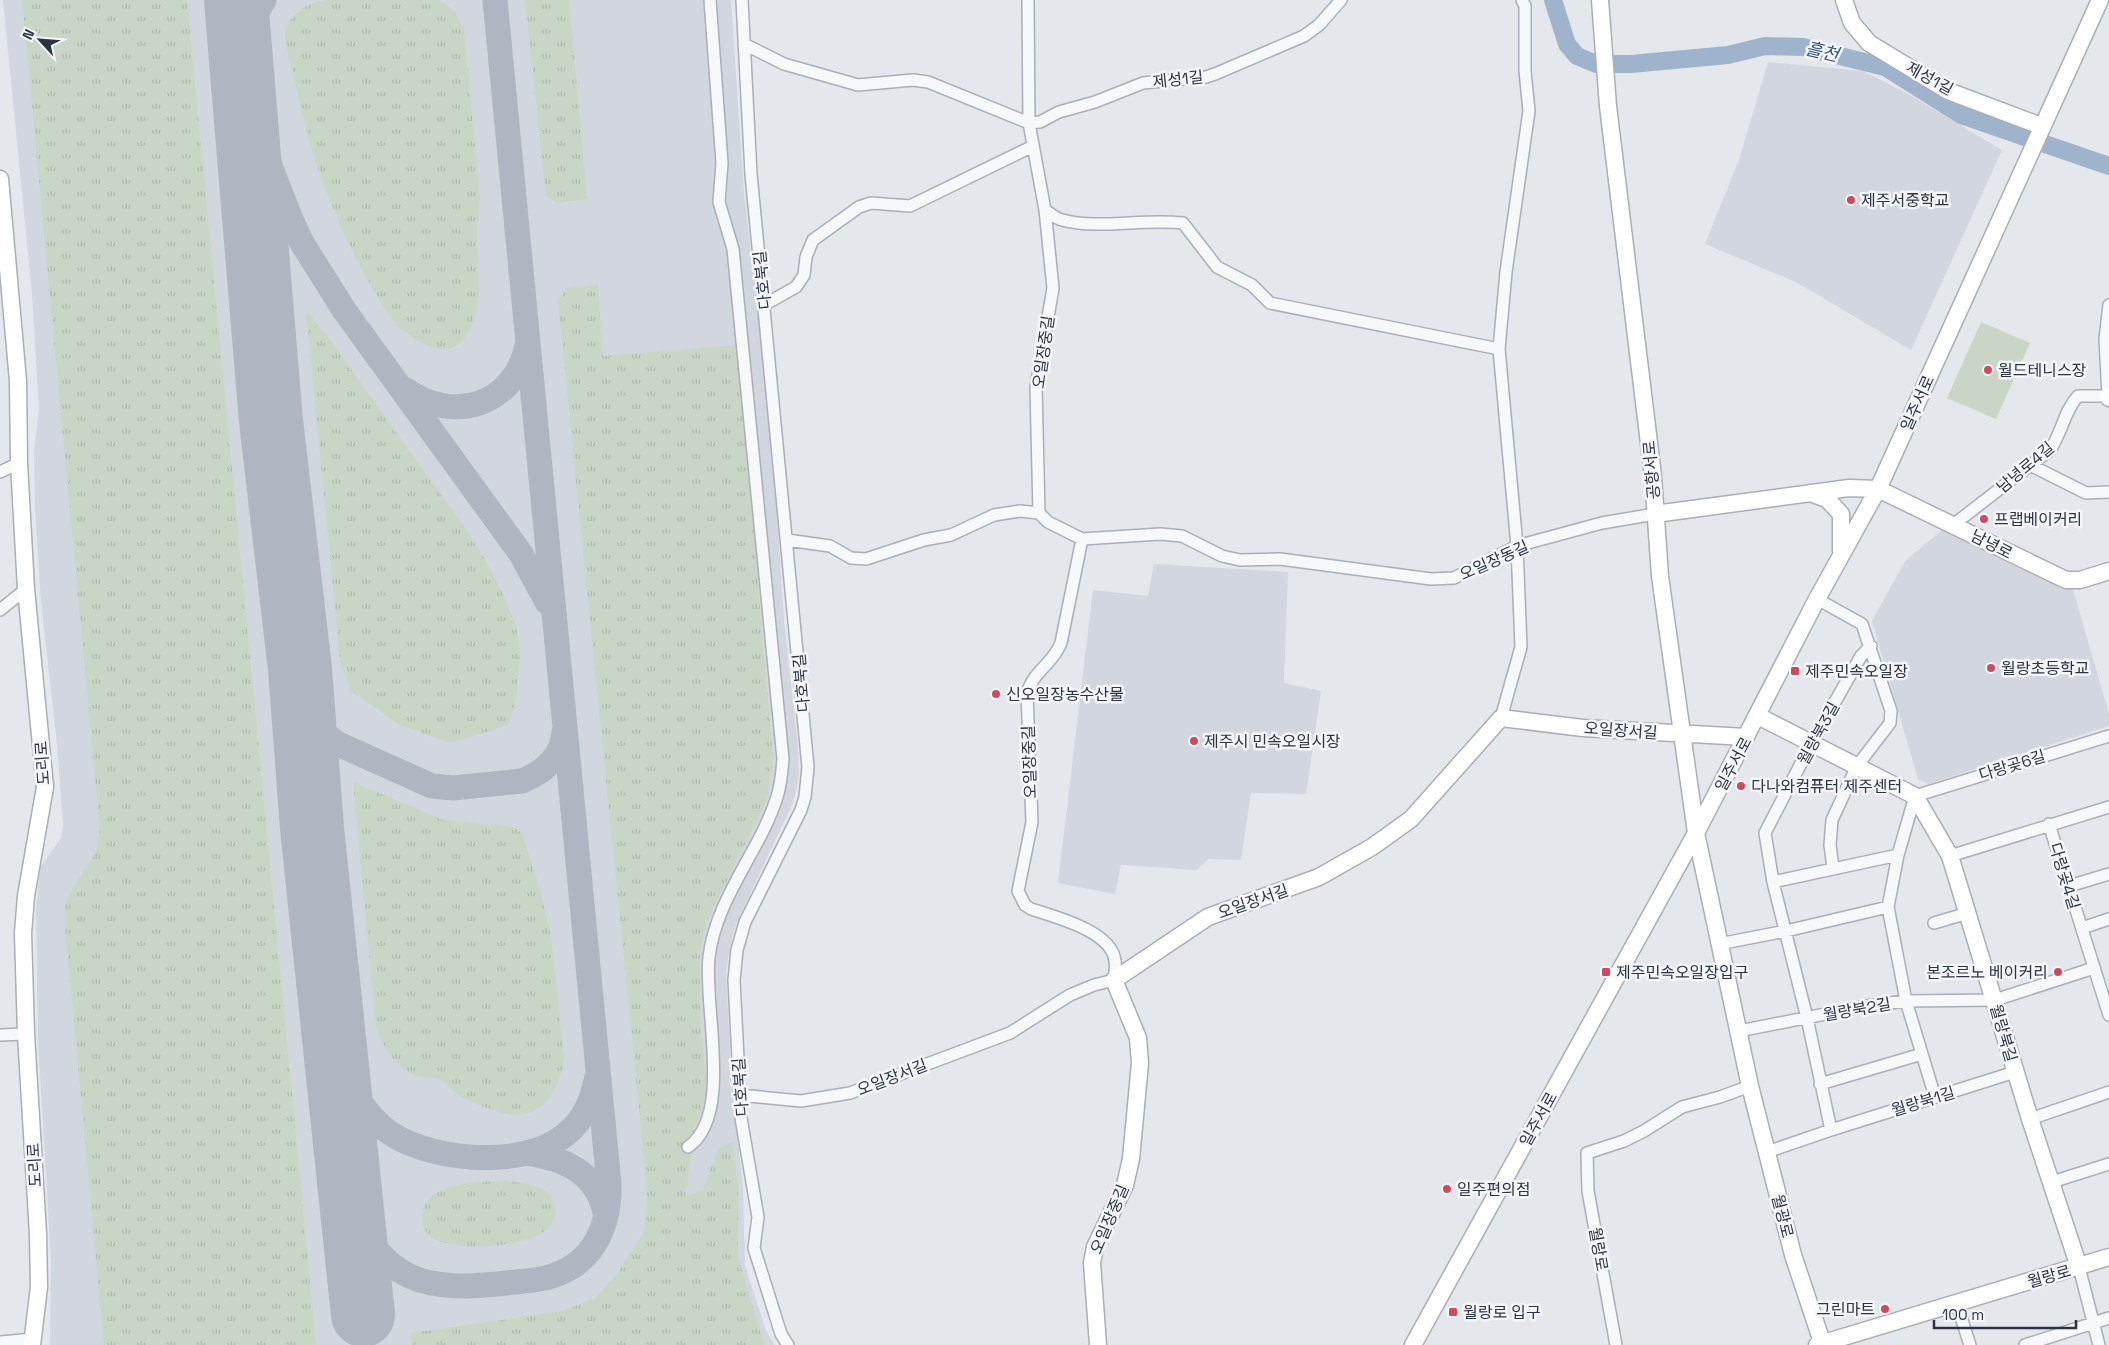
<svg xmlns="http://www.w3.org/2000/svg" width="2109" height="1345" font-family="'Space Grotesk','Noto Sans KR',sans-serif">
<defs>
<pattern id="grass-tufts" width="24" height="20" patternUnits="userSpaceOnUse" patternTransform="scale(1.25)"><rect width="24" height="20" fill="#c9d6c5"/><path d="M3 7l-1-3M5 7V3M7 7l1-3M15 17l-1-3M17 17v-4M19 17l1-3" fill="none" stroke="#adb8ab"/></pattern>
</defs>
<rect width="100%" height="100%" fill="#e4e7ec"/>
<path fill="#d2d6de" d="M3,0H731L744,193L770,414L784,621L798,747L799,777L793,803L741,913L733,933L726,971L731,1073L743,1189L745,1265L765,1328L774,1345H50L51,1260L38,1040L36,910L40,868L61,838L63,825L57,743L41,602L35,509L34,451L39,411L32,294Z
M1768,62L1863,71L1910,95L2002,150L1911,350L1796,282L1705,244L1740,157Z
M1953,521L2070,579L2109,714V726L1928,784L1918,779L1872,621L1905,561Z
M1154,564L1288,572L1284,683L1321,691L1306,794L1251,793L1241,860L1208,859L1197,870L1121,865L1115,894L1058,883L1093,590L1148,596Z"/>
<path fill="url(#grass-tufts)" d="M22,0H187L316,1345H104L65,927V908L70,892L96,853L100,829Z
M326,0H441L455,12L464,31L480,199C479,212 477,225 477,237C477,269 485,310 465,337C457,349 445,352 432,347C420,343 406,334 397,325C386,313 378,297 370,284C332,218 308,148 293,74C291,61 283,43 286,30C290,13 311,2 326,0Z
M525,0H569L587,199L557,203L546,196Z
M598,285L603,356L737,345L773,758L766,802L707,920L700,953V1018L708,1093L694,1130L686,1196L703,1190L718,1149L732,1142L738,1183V1257L764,1345H412L411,1333L563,1311L595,1298L615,1277L644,1232L647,1201L645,1169L558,301L567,288Z
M306,311L326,334C359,381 393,427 426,474C461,522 497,569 516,627C523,651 518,702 508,725L454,742H446L400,725L351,691L340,660Z
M353,782L443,820L513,827L522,833L540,889L551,936L564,1058C561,1083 548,1114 517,1115C502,1116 473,1102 459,1096C452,1092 447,1082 439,1079C434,1077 426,1078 421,1077C397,1069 383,1049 376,1027Z
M506,1181C527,1183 557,1186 555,1214C555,1221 549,1228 543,1232C522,1247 445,1255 427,1233C422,1227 421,1219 423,1212C428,1181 482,1182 506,1181Z"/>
<path fill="#c9d6c5" d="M1981,322L2030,343L1996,419L1947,398Z"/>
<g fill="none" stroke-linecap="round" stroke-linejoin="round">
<path stroke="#9fb4cc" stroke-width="18" d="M1553,0L1567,44L1577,56L1596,64H1631L1728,55L1765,46L1803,47L1885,67L1961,115L2109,166"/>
<path stroke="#b0b6c1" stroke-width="25" d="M239,38L253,104L269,163L290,217L302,243L344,310L521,554L547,602
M243,57L246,30L264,0
M406,390C454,424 514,405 527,346
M300,669L311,716L322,732L338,744L432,786L453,788L522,781C543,773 563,756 564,732
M333,1030C342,1068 352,1100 382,1127C423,1162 523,1170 565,1135C582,1122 592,1101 596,1080
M526,1153C563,1158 597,1172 605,1213
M352,1204C383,1284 428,1292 507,1283C522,1281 538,1281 552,1276C594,1263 610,1225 609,1184L495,0"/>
<path stroke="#b0b6c1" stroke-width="64" d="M236,0L271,421L300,669L312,828L363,1315"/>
<g stroke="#a9aeb7" stroke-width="14">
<path id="street" d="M742,0L751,174L808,767L805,797L801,810L745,922L737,950L734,980L741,1118L758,1217L754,1248L781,1334L788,1345
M1028,0L1029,123L1045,210L1053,288L1036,387L1039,513L1048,522L1082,539
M744,44L784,64L858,85L913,80L928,82L1029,123L1040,122L1059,112L1095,102L1143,83L1206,77L1215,74L1304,36L1319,25L1341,0
M1045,210C1050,213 1056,219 1062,220C1099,230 1144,218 1183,223L1217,267L1252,285L1270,303L1499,349
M764,305L796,287L804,275L806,257L813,240L859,207L871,203L910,206L1033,146
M2108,396L2105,339L2109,305
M2032,466L2086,493L2109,492
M0,472L19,463
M1953,525L2050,450C2062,433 2064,411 2078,396H2109
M1082,539L1160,534L1182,536L1222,556L1240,560L1280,559L1431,579L1454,578L1517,546L1602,523L1655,514
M787,540L830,546L851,558L866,559L924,540L951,535L994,515L1020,511L1039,513
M1817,599L1862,624L1891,711L1890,723L1857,766L1832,820L1830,845L1833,868
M0,610L26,589
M1501,718L1521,647L1517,546L1499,349L1506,272L1529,111L1525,71V6L1522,0
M2049,824L2109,1015
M1950,856L2109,807
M1773,882L1898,855
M2069,886L2109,874
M1934,923L1968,913
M2082,928L2109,919
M1719,944L1786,931L1888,907
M1739,1031L1866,1006L1906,1001L1995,1000L2094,968
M0,1035L26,1034
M1820,1084L1922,1054
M740,1095L801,1101L850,1093L1010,1033L1070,995L1094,985L1114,980C1115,974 1116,967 1115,961C1112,931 1055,917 1031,909L1025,905L1018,891L1032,822L1027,694C1032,672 1053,664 1061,643L1082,539
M1935,1097L1906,1001L1888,907L1898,855L1915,796L2109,736
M2030,1119L2109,1092
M1831,1130L1807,1018L1773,882L1765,833L1811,744L1861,656L1871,646
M688,1147C734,1116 703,1005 709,957C716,898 760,851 777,797C781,785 782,772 783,759L733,249L719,202L722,163L710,0
M1767,1152L1831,1130L2015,1072
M2052,1182L2109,1164
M2079,1267L2099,1345
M1956,1302L1970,1345
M0,1342L33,1339
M1616,1345L1588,1191L1587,1153L1624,1141L1644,1131L1682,1107L1720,1097L1750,1086
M2025,1345L2109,1318"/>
</g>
<g stroke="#a9aeb7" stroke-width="19">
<path id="secondary" d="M1600,0L1608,106L1653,476L1660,576L1696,833L1750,1086L1793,1255L1823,1345
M1844,0L1852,23L1869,43L1948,91L2041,126
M0,179L18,381L19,463L26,589L45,787L26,896L23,933L26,1034L38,1234L39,1287L32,1345
M2108,396L2109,398
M1810,493L1827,499L1841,514V551
M1655,514L1849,488L1878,489L2066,580H2080L2109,571
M1758,716L1915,796L1950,856L2030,1119L2079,1267
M1098,1345L1092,1263L1095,1247L1125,1185L1131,1159L1140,1063L1138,1038L1114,980L1208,917L1319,877L1372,847L1411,819L1501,718L1583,728L1746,737
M1413,1345L1696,833L1817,599L1878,489L2100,0
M1817,1345L2109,1257"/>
</g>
<use href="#street" stroke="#f7f8fa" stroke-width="11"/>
<use href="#secondary" stroke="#fff" stroke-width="16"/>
</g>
<g fill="#d1495b" stroke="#f4f6f9" stroke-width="2">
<circle cx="1851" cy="200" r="5"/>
<circle cx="1988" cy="370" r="5"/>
<circle cx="1984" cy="519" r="5"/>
<circle cx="1991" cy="668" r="5"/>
<rect x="1790" y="666" width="10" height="10" rx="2.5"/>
<circle cx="996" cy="694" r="5"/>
<circle cx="1194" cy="741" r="5"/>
<circle cx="1741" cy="786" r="5"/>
<rect x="1601" y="967" width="10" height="10" rx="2.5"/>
<circle cx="2058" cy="972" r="5"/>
<circle cx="1447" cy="1189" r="5"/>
<circle cx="1885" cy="1309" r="5"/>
<rect x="1448" y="1307" width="10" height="10" rx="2.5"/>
</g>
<g text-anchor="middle" stroke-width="5" stroke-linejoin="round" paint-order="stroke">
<g font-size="16" fill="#2b3445" stroke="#f4f6f9">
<text transform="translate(1930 78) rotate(29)" y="6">제성1길</text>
<text transform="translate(1178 79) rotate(-6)" y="6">제성1길</text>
<text transform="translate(762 280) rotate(-96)" y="6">다호북길</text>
<text transform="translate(1043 352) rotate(-82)" y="6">오일장중길</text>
<text transform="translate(1917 403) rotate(-66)" y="6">일주서로</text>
<text transform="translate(2025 467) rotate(-40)" y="6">남녕로4길</text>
<text transform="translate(1651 470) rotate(-95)" y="6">공항서로</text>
<text transform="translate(1992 544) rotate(27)" y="6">남녕로</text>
<text transform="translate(1494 560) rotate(-24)" y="6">오일장동길</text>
<text transform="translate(801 683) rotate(-95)" y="6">다호북길</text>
<text transform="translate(1621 730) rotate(4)" y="6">오일장서길</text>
<text transform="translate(1818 733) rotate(-61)" y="6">월랑북3길</text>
<text transform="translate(1029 762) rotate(-92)" y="6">오일장중길</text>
<text transform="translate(42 763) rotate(-94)" y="6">도리로</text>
<text transform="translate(1733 764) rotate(-62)" y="6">일주서로</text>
<text transform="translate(2012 765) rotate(-17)" y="6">다랑곶6길</text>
<text transform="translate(2065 876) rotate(73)" y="6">다랑곶4길</text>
<text transform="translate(1253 901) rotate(-19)" y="6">오일장서길</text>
<text transform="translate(1857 1009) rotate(-10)" y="6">월랑북2길</text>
<text transform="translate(2004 1033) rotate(74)" y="6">월랑북길</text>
<text transform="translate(892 1077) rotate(-21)" y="6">오일장서길</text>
<text transform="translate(740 1087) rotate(-94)" y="6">다호북길</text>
<text transform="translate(1923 1101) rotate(-17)" y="6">월랑북1길</text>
<text transform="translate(1538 1119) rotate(-61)" y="6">일주서로</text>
<text transform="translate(34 1165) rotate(-93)" y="6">도리로</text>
<text transform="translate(1783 1216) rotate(76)" y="6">월광로</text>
<text transform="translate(1109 1219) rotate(-67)" y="6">오일장중길</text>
<text transform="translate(1599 1249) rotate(80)" y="6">월랑로</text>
<text transform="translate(2049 1276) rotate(-16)" y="6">월랑로</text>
</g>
<g font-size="16" fill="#2b3445" stroke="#f4f6f9" text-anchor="start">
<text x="1861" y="206">제주서중학교</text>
<text x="1998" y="376">월드테니스장</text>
<text x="1994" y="525">프랩베이커리</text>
<text x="2001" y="674">월랑초등학교</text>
<text x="1805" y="677">제주민속오일장</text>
<text x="1006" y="700">신오일장농수산물</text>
<text x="1204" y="747">제주시 민속오일시장</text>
<text x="1751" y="792">다나와컴퓨터 제주센터</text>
<text x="1616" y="978">제주민속오일장입구</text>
<text x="2048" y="978" text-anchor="end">본조르노 베이커리</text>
<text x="1457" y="1195">일주편의점</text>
<text x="1875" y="1315" text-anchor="end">그린마트</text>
<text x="1463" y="1318">월랑로 입구</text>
</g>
<g font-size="18" font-style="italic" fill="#34527a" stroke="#f4f6f9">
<text transform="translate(1822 52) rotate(13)" y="6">흘천</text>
</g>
</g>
<g transform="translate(40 40) rotate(296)" stroke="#f4f6f9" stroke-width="4" paint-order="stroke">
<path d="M0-4L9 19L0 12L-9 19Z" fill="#2b3445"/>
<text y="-8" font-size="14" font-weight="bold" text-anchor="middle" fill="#2b3445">N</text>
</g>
<path d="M1934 1320v8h142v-8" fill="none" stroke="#2b3445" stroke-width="2.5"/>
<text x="1942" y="1320" font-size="15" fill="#2b3445" stroke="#f4f6f9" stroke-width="4" paint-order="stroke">100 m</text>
</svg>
